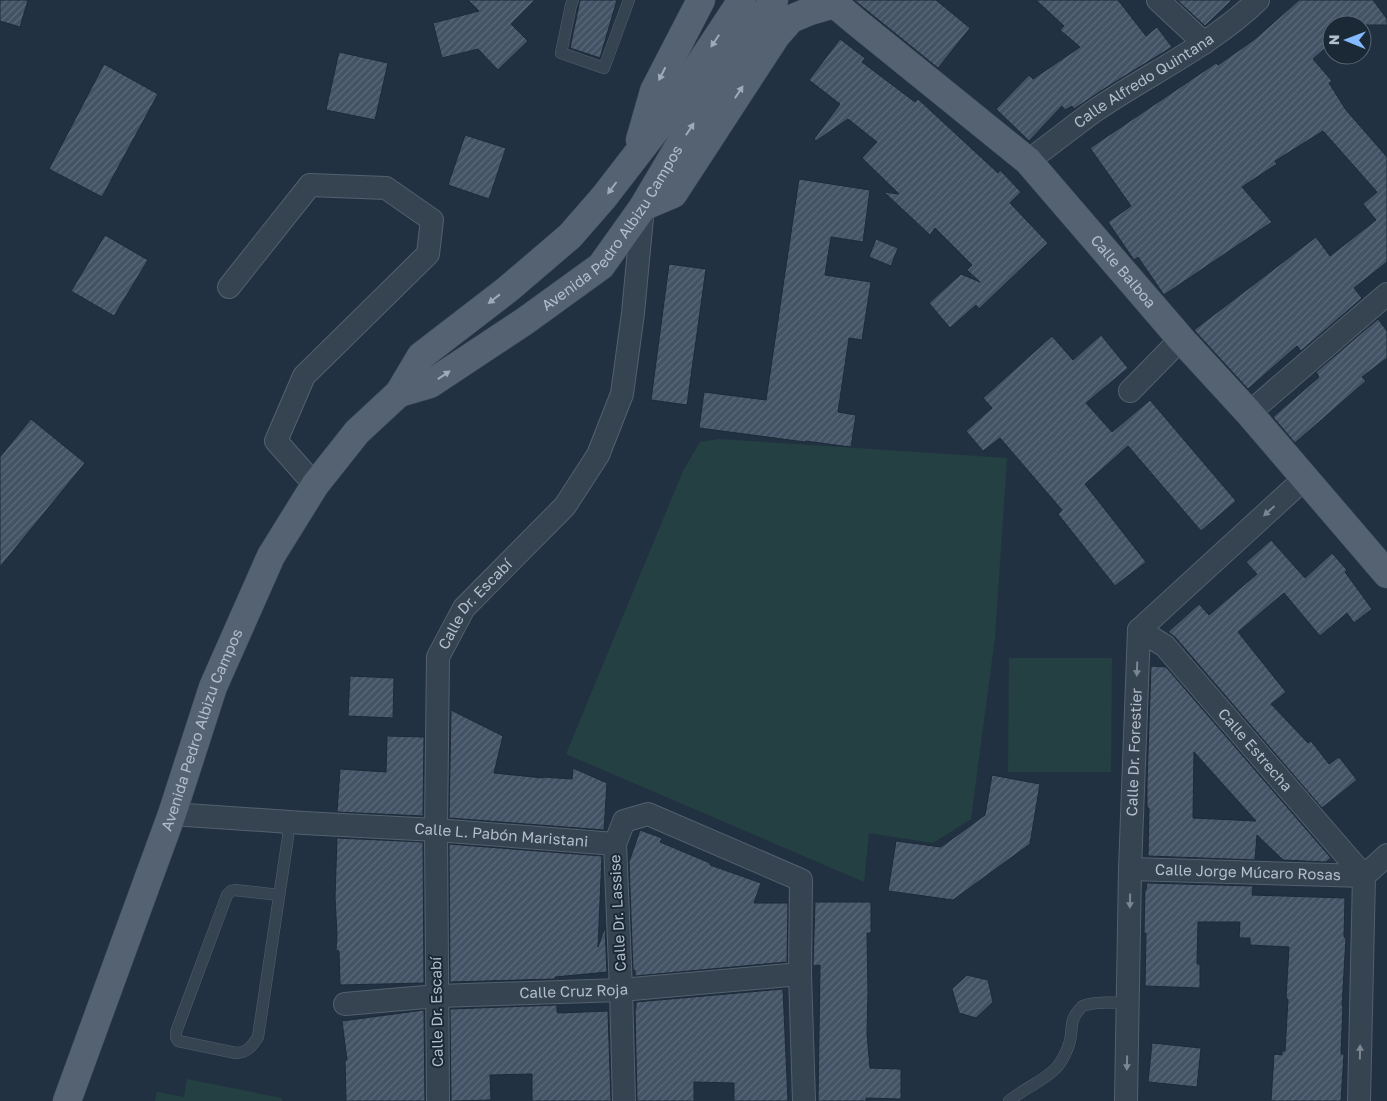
<svg xmlns="http://www.w3.org/2000/svg" width="1387" height="1101" font-family="'Golos Text',sans-serif">
<defs>
<pattern id="building-hatch" width="6" height="6" patternUnits="userSpaceOnUse" patternTransform="scale(1.25)"><rect width="6" height="6" fill="#435365"/><path d="M-1 1l2-2M0 6l6-6M5 7l2-2" fill="none" stroke="#5c6a7a"/></pattern>
</defs>
<rect width="100%" height="100%" fill="#223141"/>
<path fill="#244042" d="M719,439L1007,458L995,637L971,819L933,843L869,833L864,882L566,754L683,471L700,442Z
M1009,658H1112L1111,772H1008Z
M187,1079L282,1098V1101H155L157,1092L184,1097Z"/>
<path fill="url(#building-hatch)" stroke="#1d2a38" fill-rule="evenodd" d="M0,0H28L20,27L0,21Z
M468,0H535L511,24L528,41L498,70L478,49L442,58L433,23L479,11Z
M580,0H617L600,58L570,48Z
M854,0H936L970,28L938,68Z
M1036,0H1118L1146,36L1157,27L1172,47L1107,87L1074,109L1072,106L1065,110L1062,106L1029,141L996,109L1029,75L1033,79L1080,47L1060,30L1064,26Z
M1177,0H1232L1205,26Z
M1299,0H1373L1387,19V25H1332V42L1313,59L1332,81L1329,83L1346,110L1387,157V262L1354,288L1362,298L1301,351L1297,346L1248,389L1194,330L1316,237L1330,256L1376,220L1363,204L1377,192L1323,131L1275,161L1277,164L1242,187L1272,222L1164,295L1138,257L1134,260L1108,222L1131,206L1090,148L1216,63L1218,65L1255,39Z
M840,39L865,58L862,62L915,102L918,99L998,173L1000,170L1021,192L1010,203L1048,243L979,309L976,305L950,328L929,303L961,274L980,282L967,270L972,265L935,228L930,235L884,192L899,194L862,158L877,142L848,119L816,141L814,139L840,104L809,80Z
M339,52L388,63L375,120L326,110Z
M104,64L158,94L102,197L49,169Z
M465,135L506,148L489,199L448,185Z
M799,179L870,190L863,242L831,237L825,275L871,282L862,340L849,338L838,412L856,415L851,447L805,441V442L699,428L704,392L766,400Z
M105,235L148,260L114,316L71,291Z
M876,239L898,248L891,266L869,257Z
M669,264L706,269L687,405L651,400Z
M1378,319L1387,331V358L1362,377L1366,381L1295,443L1273,417L1319,377L1316,372Z
M1101,335L1128,368L1086,403L1112,432L1150,400L1236,501L1201,531L1128,446L1085,484L1146,562L1115,586L1058,514L1062,510L1000,438L983,451L966,431L992,408L983,398L1052,336L1073,360Z
M31,419L85,463L0,567V457Z
M1271,540L1305,578L1332,553L1347,570L1345,572L1372,609L1354,623L1347,613L1320,636L1284,593L1238,632L1286,692L1271,704L1308,743L1311,741L1329,764L1339,757L1357,780L1322,808L1175,637L1168,632L1199,604L1209,615L1257,574L1246,562Z
M1151,666L1166,667L1331,858L1326,862L1283,860L1257,835L1255,860L1148,856L1149,808H1147V783ZM1194,752L1256,821L1193,818Z
M350,676L394,678L393,718L348,716Z
M451,710L503,736L494,773L543,778V777L572,779L573,768L607,783L604,830L449,818Z
M387,736L424,737L423,816L337,812L340,769L386,772Z
M992,775L1040,784L1030,844L953,900L888,891L896,841L941,847L985,815Z
M640,830L662,838L660,842L710,863V865L761,883L754,903H788L787,962L635,976V970H633L629,862Z
M337,838L423,842L424,983L340,985L339,951L336,950L337,935L335,897Z
M449,844L602,856L598,947L605,927L607,972L555,977V979L450,982Z
M1147,883L1253,886L1252,895L1345,898L1344,937L1346,938L1342,1006H1343L1341,1054H1344L1341,1101H1271L1274,1054L1282,1055V1051H1285L1288,999H1286L1289,947L1250,945V938H1239L1240,922H1198L1197,964H1200V988L1145,986L1146,933H1144L1145,890H1146Z
M815,902H871V933H867L868,992L867,1034L870,1068L901,1069V1099L866,1098V1101H818L820,965L813,966Z
M967,975L988,980L993,1002L976,1018L959,1013L952,989Z
M783,989L788,1101H734V1083L694,1082V1101H637L635,1010L636,1007V1002Z
M557,1005V1012L559,1013L608,1011L611,1101H532V1074L490,1075L491,1100L451,1101L450,1009Z
M424,1010L425,1101H346L345,1060H347L342,1021Z
M1152,1043L1201,1048L1197,1087L1148,1082Z"/>
<g fill="none" stroke-linecap="round" stroke-linejoin="round">
<g stroke="#54606e" stroke-width="12">
<path id="service" d="M573,0L571,5L561,53L604,68L629,0
M279,895L235,890L231,891L227,895L176,1032V1037L178,1041L236,1053C248,1052 252,1046 258,1037L288,837V822
M1009,1101C1023,1089 1044,1081 1056,1068C1062,1062 1068,1049 1070,1041C1073,1028 1069,1020 1080,1009C1082,1006 1082,1006 1086,1005C1099,1001 1115,1003 1128,1003"/>
</g>
<g stroke="#54606e" stroke-width="24">
<g id="minor">
<path d="M1158,0L1204,43"/>
<path id="s1" d="M1028,161C1050,145 1071,128 1093,112C1148,74 1209,47 1258,0"/>
<path d="M229,287L310,185L386,188L432,220L428,254L304,376L276,441L315,485"/>
<path d="M1130,391L1181,339"/>
<path d="M1249,413L1387,294"/>
<path id="s2" d="M1139,630L1165,646L1364,876"/>
<path id="s3" d="M172,814L304,823L436,830L615,844"/>
<path id="s4" d="M1130,869L1364,876"/>
<path id="s5" d="M345,1004L437,996L621,990L800,974"/>
<path id="s6" d="M438,1101L436,830L438,657L464,608L565,506L598,455L622,394L633,313L643,207"/>
<path d="M624,1101L621,990L615,844L624,821L648,814L801,880L800,974L804,1101"/>
<path id="s7" d="M1126,1101L1130,869L1139,630L1305,478"/>
<path d="M1359,1101L1364,876L1387,855"/>
</g>
</g>
<g stroke="#404c5a" stroke-width="29">
<g id="primary">
<path id="s8" d="M830,0L855,21L1028,161L1181,339L1249,413L1387,574"/>
<path d="M640,140L654,91L701,0"/>
<path d="M647,205L673,194L776,36L791,19L810,11L834,4"/>
<path id="s9" d="M399,393L430,384L525,321L601,266L643,207L688,131L774,0"/>
<path id="s10" d="M67,1101L172,814L213,687L271,556L315,485L357,432L399,393L421,356L508,289L570,236L604,197L658,127L742,0"/>
</g>
</g>
<use href="#service" stroke="#364351" stroke-width="11"/>
<use href="#minor" stroke="#364351" stroke-width="22"/>
<use href="#primary" stroke="#546271" stroke-width="28"/>
</g>
<defs><path id="oneway-solid" d="M-6-.8H1V-3.2L6.5 0L1 3.2V.8H-6Z" transform="scale(1.25)"/></defs>
<g fill="#a0abb9">
<use href="#oneway-solid" transform="translate(715 41) rotate(124)"/>
<use href="#oneway-solid" transform="translate(662 74) rotate(117)"/>
<use href="#oneway-solid" transform="translate(739 92) rotate(-57)"/>
<use href="#oneway-solid" transform="translate(690 129) rotate(-57)"/>
<use href="#oneway-solid" transform="translate(612 188) rotate(127)"/>
<use href="#oneway-solid" transform="translate(494 299) rotate(142)"/>
<use href="#oneway-solid" transform="translate(444 375) rotate(-34)"/>
</g>
<g fill="#7b8694">
<use href="#oneway-solid" transform="translate(1269 511) rotate(138)"/>
<use href="#oneway-solid" transform="translate(1137 669) rotate(92)"/>
<use href="#oneway-solid" transform="translate(1130 901) rotate(91)"/>
<use href="#oneway-solid" transform="translate(1360 1052) rotate(-89)"/>
<use href="#oneway-solid" transform="translate(1127 1063) rotate(91)"/>
</g>
<g text-anchor="middle" stroke-width="4" stroke-linejoin="round" paint-order="stroke">
<g font-size="15" fill="#b3bdcb" stroke="#1b2836">
<text dy="5" stroke="none"><textPath href="#s1" startOffset="141">Calle Alfredo Quintana</textPath></text>
<text dy="5" stroke="none"><textPath href="#s9" startOffset="276">Avenida Pedro Albizu Campos</textPath></text>
<text dy="5" stroke="none"><textPath href="#s8" startOffset="401">Calle Balboa</textPath></text>
<text dy="5" stroke="none"><textPath href="#s6" startOffset="509">Calle Dr. Escabí</textPath></text>
<text dy="5" stroke="none"><textPath href="#s10" startOffset="395">Avenida Pedro Albizu Campos</textPath></text>
<text dy="5" stroke="none"><textPath href="#s2" startOffset="168">Calle Estrecha</textPath></text>
<text dy="5" stroke="none"><textPath href="#s7" startOffset="349">Calle Dr. Forestier</textPath></text>
<text dy="5" stroke="none"><textPath href="#s3" startOffset="330">Calle L. Pabón Maristani</textPath></text>
<text dy="5" stroke="none"><textPath href="#s4" startOffset="118">Calle Jorge Múcaro Rosas</textPath></text>
<text transform="translate(618 913) rotate(-93)" y="5">Calle Dr. Lassise</text>
<text dy="5" stroke="none"><textPath href="#s5" startOffset="229">Calle Cruz Roja</textPath></text>
<text transform="translate(437 1012) rotate(-91)" y="5">Calle Dr. Escabí</text>
</g>
</g>
<g transform="translate(1347 40) rotate(271)"><circle r="24" fill="#1b2836" stroke="#586472"/>
<path d="M0-4L9 19L0 12L-9 19Z" fill="#84baff"/>
<text y="-8" font-size="14" font-weight="bold" text-anchor="middle" fill="#b3bdcb">N</text>
</g>
</svg>
